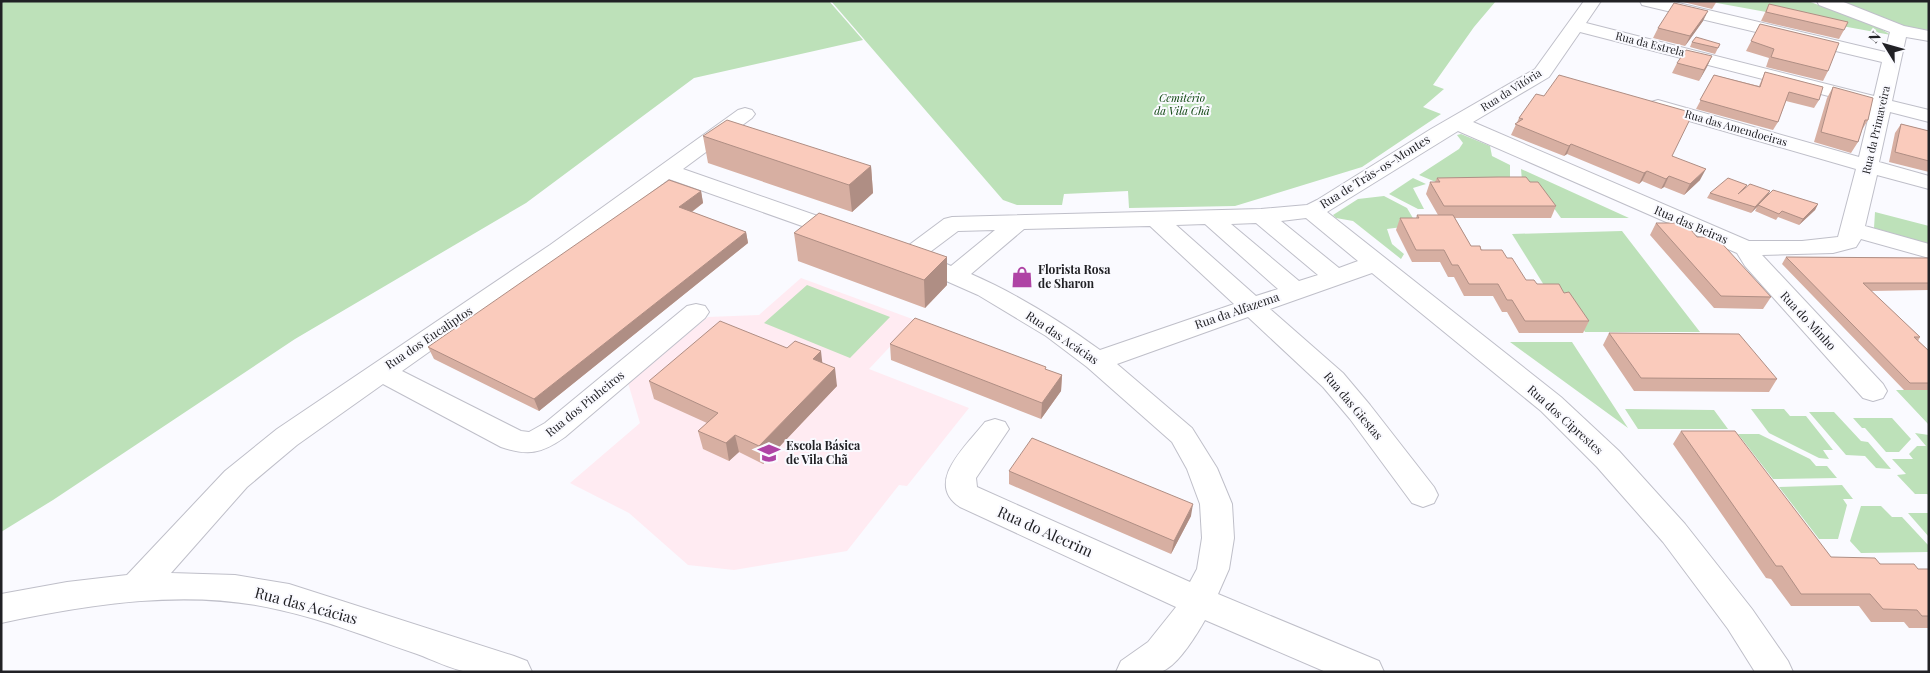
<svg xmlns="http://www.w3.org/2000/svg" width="1930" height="673" font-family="'Playfair Display',serif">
<rect width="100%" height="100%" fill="#fafaff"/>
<path fill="#ffebf2" d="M801,278L915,320L869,369L969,408L907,486L899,485L847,551L734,570L688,565L629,513L570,483L640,423L628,383L708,317L759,315Z"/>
<path fill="#bde1b9" d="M1,1H829L863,40L694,78L526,203L295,339L53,500L1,532Z
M831,1H1496L1474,27L1433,85L1444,89L1423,107L1441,114L1362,167L1235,206L1129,208L1128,191L1064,194L1062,205H1017L1003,200Z
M1706,1H1808L1881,29L1891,35Z
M1833,1H1929V30L1899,27Z
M1461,134L1490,146L1492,156L1510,165V178L1450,188L1419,175L1459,149L1463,143L1457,135Z
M1521,169L1629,218H1561L1538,186L1522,181Z
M1413,178L1426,184L1413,188L1424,209H1418L1389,194Z
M1384,196L1407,208L1417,225L1387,229L1392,244L1404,254L1401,259L1353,221L1336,218L1333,215L1358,199Z
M1875,212L1929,226V244L1874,228Z
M1622,231L1700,332H1585L1569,306L1547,290L1512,234Z
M807,285L890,317L850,358L764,323Z
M1510,342H1572L1628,428Z
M1896,390H1929V425Z
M1625,409L1714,410L1728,429H1638Z
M1751,409H1784L1790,416H1806L1833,450H1823L1829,459L1819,458L1769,433Z
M1809,412H1834L1861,441L1868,442L1891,469L1876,468L1865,456L1846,455Z
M1853,418H1892L1911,439L1899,452H1886L1865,428H1862Z
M1915,433L1929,435V495L1927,494H1915L1897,475L1906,474L1892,459H1913L1909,454L1917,446H1926Z
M1738,434H1759L1810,459L1816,466H1827L1837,478L1773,479Z
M1842,485L1853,499H1843L1847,505L1838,539H1819L1779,487Z
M1861,506H1881L1892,517H1902L1929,546V552L1861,553L1850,541Z
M1908,513H1929V537Z"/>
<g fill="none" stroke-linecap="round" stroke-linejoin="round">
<g stroke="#bfbfc9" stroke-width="2">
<path id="minor" d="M1584,1H1601L1586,23L1874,96L1882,62L1642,5L1640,1H1670L1885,52L1890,32L1819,5L1817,1H1841L1904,26L1929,31V41L1906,37L1892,101L1929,110V122L1890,112L1879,162L1929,176V189L1877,175L1865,226L1929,244V258L1861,239L1856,247L1833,253L1762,255L1883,384L1887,391L1883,398L1873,401L1863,398L1745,266L1737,253L1458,131L1327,212L1561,397L1619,451L1685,524L1752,609L1788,661L1793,672H1755L1728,629L1663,542L1597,467L1541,411L1372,273L1270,309L1343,373L1370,405L1434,487L1438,495L1434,503L1423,507L1412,503L1350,419L1323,387L1248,317L1117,364L1192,428L1217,468L1232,504L1234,538L1229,569L1218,594L1379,661L1384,672H1326L1205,620C1197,634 1179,664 1163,671C1154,673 1127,672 1116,672L1121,661L1148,642L1176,607L960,507C923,483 968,444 985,422L995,419L1005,422L1009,429L976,478L977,487L1190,582L1197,569L1202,538L1200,504L1187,469L1172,442L1087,367L1046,336L978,295L901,261L897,256L901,251L944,219L952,217L1261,209L1307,205L1317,200L1431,129L1535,69ZM1580,32L1871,107L1859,157L1658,100L1651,102L1648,106L1651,110L1856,169L1838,237L1802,241H1749L1473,122L1549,77ZM1306,218L1358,261L1339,268L1281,221ZM1256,223L1318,275L1299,281L1231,224ZM1205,224L1278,289L1256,296L1176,225ZM1150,226L1234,304L1100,350C1060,321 1017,294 971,274L1024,229ZM995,230L951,266L926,255L958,231Z
M745,108L752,110L755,114L752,118L683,169L852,228L856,233L852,238L844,240L836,238L669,179L566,255L402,371L521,431L529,432L545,423L687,306L696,304L705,306L709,312L705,318L565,437C541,454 528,456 501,447L383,384L297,445L247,487L171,573L235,575L289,584L514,656L527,661L532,672C511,672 488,673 467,672C451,669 433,660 417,654C372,639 326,620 280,610C189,588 91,604 1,623V594L67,582L127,575L225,471L277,429L550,245L738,110Z"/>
</g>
<path stroke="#adadb2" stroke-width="2.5" stroke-dasharray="2.5 2" stroke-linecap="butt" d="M1,2L4,1"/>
<use href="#minor" fill="#fff" fill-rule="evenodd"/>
</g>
<path fill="#d7afa2" d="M1679,1H1717L1712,9Z
M1769,4L1844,30L1839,39L1761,21Z
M1703,21L1685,46L1653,38L1658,28Z
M1760,24L1828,71L1823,81L1766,67L1769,58L1746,51Z
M1692,42L1720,44L1715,54L1690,47Z
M1712,56L1699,81L1672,73L1677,63Z
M1765,72L1819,100L1814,108L1786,101L1778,122L1773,130L1696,109L1714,75L1759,86Z
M1833,87L1868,120L1862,130L1858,142L1851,153L1814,142L1827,98Z
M1519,118L1672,156L1700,180L1684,195L1664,187L1661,189L1642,181L1639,184L1567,154L1564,156L1511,135Z
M1901,124L1929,131V172L1889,162L1895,133Z
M703,136L871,166L873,193L852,212L708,163Z
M1437,178L1530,182L1556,206L1551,218H1455L1471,246L1507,258L1526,280L1564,293L1589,321L1583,333H1519L1507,312H1502L1493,296H1464L1454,277H1448L1440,262H1412L1396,230L1400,218H1416L1417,215H1438L1426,194L1430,182H1435Z
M1746,187L1768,195L1818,204L1815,210L1799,225L1778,217L1776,220L1755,211L1757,207L1751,213L1707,198L1710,193Z
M701,191L703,203L692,212L746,232L748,243L539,411L434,359L428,347Z
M1656,223L1697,237L1771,297L1763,309L1714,308L1650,235Z
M794,233L947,257V285L925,308L798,261Z
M1786,257L1929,258V290L1871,291L1920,337L1918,341L1929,351V390H1904L1782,264Z
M1609,333L1777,379L1769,392L1634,391L1603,345Z
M890,344L1046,370L1062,375L1061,391L1041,419L891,360Z
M822,363L837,386L763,464L739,452L729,461L703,449L698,431L707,423L654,399L649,381Z
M1681,431L1831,557L1918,569H1929V628H1909L1904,622H1871L1859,606H1791L1771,579L1766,578L1673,444Z
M1009,471L1191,516L1171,554L1009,484Z"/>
<path fill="#af8e84" d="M1708,11L1703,21L1685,46L1690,36Z
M1712,56L1707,67L1699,81L1704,70Z
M1571,144L1567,154L1564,156L1569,146Z
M871,166L873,193L852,212L849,185Z
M1706,169L1700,180L1684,195L1690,184Z
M1647,171L1642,181L1639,184L1644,173Z
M1669,176L1664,187L1661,189L1666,179Z
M701,191L703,203L682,219L679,207Z
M1770,191L1767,197L1751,213L1755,207Z
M1818,204L1815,210L1799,225L1803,219Z
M746,232L748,243L539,411L534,399Z
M947,257V285L925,308L924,280Z
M821,351L823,369L813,359Z
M835,368L837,386L763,464L759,446Z
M1062,375L1061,391L1041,419L1042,403Z
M735,435L739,452L729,461L726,443Z
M1193,504L1191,516L1171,554L1174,541Z"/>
<path fill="#facbbc" stroke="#af8e84" d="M1674,3L1708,11L1690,36L1658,28Z
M1769,4L1848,22L1844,30L1766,12Z
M1760,24L1839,43L1828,71L1771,57L1774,49L1751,41Z
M1696,37L1720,44L1718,48L1692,42Z
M1686,50L1712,56L1704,70L1677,63Z
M1765,72L1823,87L1819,100L1789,92L1778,122L1700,100L1714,75L1760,87Z
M1559,75L1693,113L1672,156L1706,169L1690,184L1669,176L1666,179L1647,171L1644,173L1571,144L1569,146L1515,124L1523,119L1519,118L1536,94L1544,96Z
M1833,87L1873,98L1868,120H1865L1858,142L1821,132Z
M727,120L871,166L849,185L703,136Z
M1901,124L1929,131V161L1895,152Z
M1498,177H1526L1530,182H1538L1556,206H1444L1430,182H1440L1437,178Z
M1728,178L1747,185L1738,194L1750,184L1770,191L1755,207L1710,193Z
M669,180L701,191L679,207L746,232L534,399L428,347Z
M1773,190L1818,204L1803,219L1782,211L1779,214L1758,205Z
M819,213L947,257L924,280L794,233Z
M1417,215H1453L1471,246H1480L1481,250H1502L1507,258H1512L1526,280H1534L1537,284H1559L1564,293L1569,292L1589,321H1525L1512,300H1507L1498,284H1469L1458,265H1452L1444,250H1416L1400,218H1419Z
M1656,223H1685L1697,237H1716L1771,297L1721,296Z
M1786,257L1929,258V283H1863L1920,337H1914L1929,351V383H1910Z
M915,318L1046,367L1045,369L1062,375L1042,403L890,344Z
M720,321L787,348L795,341L821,351L813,359L835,368L759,446L735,435L726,443L698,431L718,413L649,381Z
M1609,333L1739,334L1777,379L1641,378Z
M1681,431H1735L1831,557L1875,558L1880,564H1914L1918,569H1929V616H1922L1917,610L1883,609L1870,594H1801L1782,566H1776Z
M1032,438L1193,504L1174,541L1009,471Z"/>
<defs>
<g id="shop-bare" transform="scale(1.725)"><path d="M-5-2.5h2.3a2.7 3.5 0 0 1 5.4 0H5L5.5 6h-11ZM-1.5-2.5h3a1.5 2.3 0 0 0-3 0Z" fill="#af44a5" stroke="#fafaff" stroke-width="2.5" paint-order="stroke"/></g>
<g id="school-bare" transform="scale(1.725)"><path d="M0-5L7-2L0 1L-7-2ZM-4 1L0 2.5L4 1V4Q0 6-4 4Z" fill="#af44a5" stroke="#fafaff" stroke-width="2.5" paint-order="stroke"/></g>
</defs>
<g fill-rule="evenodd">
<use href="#shop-bare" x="1022" y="277"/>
<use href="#school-bare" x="769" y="453"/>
</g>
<g text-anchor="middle" stroke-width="4" stroke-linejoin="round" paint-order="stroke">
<g font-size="11" fill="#212125" stroke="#fafaff">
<text transform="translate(1650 44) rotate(14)" y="4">Rua da Estrela</text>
<text transform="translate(1511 90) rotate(-32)" y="4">Rua da Vitória</text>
<text transform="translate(1736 128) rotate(16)" y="4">Rua das Amendoeiras</text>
<text transform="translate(1876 130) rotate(-77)" y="4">Rua da Primaveira</text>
</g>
<g font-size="11" font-style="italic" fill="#033d04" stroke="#fafaff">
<text x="1182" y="102">Cemitério<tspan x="1182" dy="13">da Vila Chã</tspan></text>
</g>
<g font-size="12" fill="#212125" stroke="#fafaff">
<text transform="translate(1375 172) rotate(-32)" y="4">Rua de Trás-os-Montes</text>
<text transform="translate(1691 225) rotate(23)" y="4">Rua das Beiras</text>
<text transform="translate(1237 311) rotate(-19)" y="4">Rua da Alfazema</text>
<text transform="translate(1808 321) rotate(47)" y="4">Rua do Minho</text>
<text transform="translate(429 338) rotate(-34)" y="4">Rua dos Eucaliptos</text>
<text transform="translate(1062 338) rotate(34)" y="4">Rua das Acácias</text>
<text transform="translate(585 404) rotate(-39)" y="4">Rua dos Pinheiros</text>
<text transform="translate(1353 406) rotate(50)" y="4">Rua das Giestas</text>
<text transform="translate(1565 420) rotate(42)" y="4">Rua dos Ciprestes</text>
</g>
<g font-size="12" font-weight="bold" fill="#212125" stroke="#fafaff" text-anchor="start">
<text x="1038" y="274">Florista Rosa<tspan x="1038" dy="14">de Sharon</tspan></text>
<text x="786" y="450">Escola Básica<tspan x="786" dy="14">de Vila Chã</tspan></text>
</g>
<g font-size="15" fill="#212125" stroke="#fafaff">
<text transform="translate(1045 532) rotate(24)" y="5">Rua do Alecrim</text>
<text transform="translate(306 606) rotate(15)" y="5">Rua das Acácias</text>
</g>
</g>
<rect width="1930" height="673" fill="none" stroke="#212125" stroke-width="5"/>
<g transform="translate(1885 45) rotate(307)" stroke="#fafaff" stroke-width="4" paint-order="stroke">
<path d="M0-4L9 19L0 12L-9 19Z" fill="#212125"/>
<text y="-8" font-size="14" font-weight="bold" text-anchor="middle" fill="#212125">N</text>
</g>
</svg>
